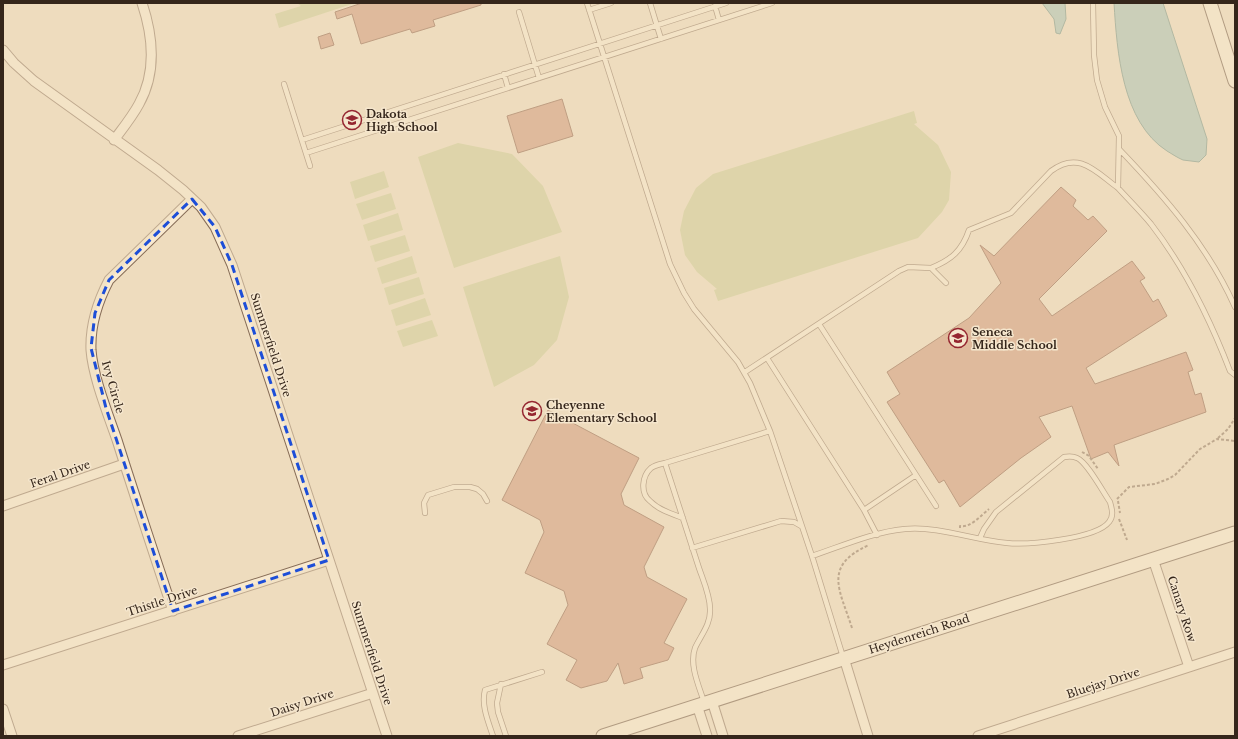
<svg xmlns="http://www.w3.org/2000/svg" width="1238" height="739" font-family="'Libre Baskerville',serif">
<rect width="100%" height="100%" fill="#eedcbe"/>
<path fill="#c9cb92" d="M297,3H355L279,28L275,14L301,6Z
M914,111L917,123L914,124L938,145L951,172L949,200L942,212L918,238L718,301L714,290L717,289L697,272L685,255L680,230L684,211L696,188L713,174Z
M458,143L512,154L543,186L562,232L454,268L418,157Z
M384,171L389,187L355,199L350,182Z
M391,193L396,209L362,220L356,204Z
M398,213L403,230L368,241L363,225Z
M405,235L410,251L375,262L370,246Z
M412,256L417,273L382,284L377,268Z
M560,256L569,297L557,340L534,365L494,387L463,287Z
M419,277L424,294L389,305L384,288Z
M425,298L431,315L396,326L391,310Z
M432,320L438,336L403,347L397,331Z"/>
<path fill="#a1bfb4" stroke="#698c81" d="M1042,3H1065L1066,19L1060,34L1056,33L1054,19Z
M1114,3H1163L1207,139L1206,155L1199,162C1194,161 1188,161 1183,160C1178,158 1172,154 1167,151C1122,122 1117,52 1114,3Z"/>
<path fill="#cc9173" stroke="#85533c" d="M362,3H481V5L433,20L435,26L412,33L410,29L361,44L352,14L337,19L335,12Z
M330,33L334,45L321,49L318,37Z
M562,99L573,136L518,153L507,116Z
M1061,187L1076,200L1073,206L1088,220L1093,216L1107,231L1039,299L1052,316L1132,261L1145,278L1140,281L1153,302L1158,299L1167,316L1086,368L1095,384L1186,352L1193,370L1188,372L1195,395L1201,393L1206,412L1114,445L1119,466L1108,452L1091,459L1072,406L1039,417L1051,437L1021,458L960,507L944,480L939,483L887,402L900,394L887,372L969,318L1001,283L980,245L994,256Z
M548,410L639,458L621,494L624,505L664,527L644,567L647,577L687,599L664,643L674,648L668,660L640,668L643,678L624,684L618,663L607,681L581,688L566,680L577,660L547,644L568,605L564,591L525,573L544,532L540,520L502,500Z"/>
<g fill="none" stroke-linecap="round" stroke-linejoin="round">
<g stroke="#866c57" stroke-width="6">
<path id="lane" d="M587,3L670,264L684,293L694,309L738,362L750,383L770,431L812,556L843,657
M650,3L661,39
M1093,3L1094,55L1097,80L1105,107L1119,136L1118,188C1129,200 1141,212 1151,224C1185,268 1210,319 1230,371L1235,375
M715,6L719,20
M589,10L611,3
M519,12L539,78
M504,74L508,88
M284,84L310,166
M302,140L726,3
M1119,149C1164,196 1208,246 1235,307
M306,153L772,3
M931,268C951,260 962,251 969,230L1011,213L1051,171C1079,150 1096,172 1118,188
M819,324L936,506
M767,358L864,510L877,535
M745,372L899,271L908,267L931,268L946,283
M665,463L770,431
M864,510L916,475
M425,513L424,503L428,495L454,487H470L477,489L483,494L487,501
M683,518C672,514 659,510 650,501C640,493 642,476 651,468C655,465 661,464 665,463C676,497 687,531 698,565C702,578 710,594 710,609C711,624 701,635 695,648C689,665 699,686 704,702
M692,548L781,521L794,522L801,526
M812,556C842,546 873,532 905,529C940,526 973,540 1007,543C1027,545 1096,539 1109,522C1114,516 1112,509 1110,502C1103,492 1087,462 1077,458C1073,456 1069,456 1064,457L996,512L984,529L980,538
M501,684L497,703L498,712L506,736
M493,736C488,721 481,705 485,690L542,672"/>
</g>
<g stroke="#866c57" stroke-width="11">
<path id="street" d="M3,50L14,63L34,81L158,170L183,190L201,207L215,227L232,265L387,736
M114,140C123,128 132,117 139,104C157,72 153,36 142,3
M3,506L124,464
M1153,559L1189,667
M173,611C154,554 135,497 117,440C108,414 93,377 91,350C90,325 98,301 109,280L192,199
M844,658L868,736
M3,665L329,560
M712,701L723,736
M697,705L707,736
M3,709L12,736
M238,736L373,693
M978,736L1235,652"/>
</g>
<g stroke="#674d3a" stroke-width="15">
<path id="secondary" d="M1210,3L1235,81
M603,736L1235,533"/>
</g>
<path stroke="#866c57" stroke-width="2" stroke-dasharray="3 2" stroke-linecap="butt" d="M1218,438L1228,429L1235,418
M1082,452L1089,456L1098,469
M1117,499L1129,487L1155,484L1168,479L1175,475L1200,449L1217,439L1235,441
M1118,501L1120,513
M1119,519L1127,540
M960,528V526C971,528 981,515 989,509
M852,628C840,590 822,566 869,545"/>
<use href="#lane" stroke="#f9ead0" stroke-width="4.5"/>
<use href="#street" stroke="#f9ead0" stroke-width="9"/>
<use href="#secondary" stroke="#f9ead0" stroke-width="13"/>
</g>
<path d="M0 0H1238V739H0ZM192,199L215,227L232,265L329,560L173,611L106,408L91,348L95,313L109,280Z" fill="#eedcbe" fill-opacity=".55" fill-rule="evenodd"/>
<path fill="none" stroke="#1d4ed8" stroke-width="3" stroke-dasharray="8 5" stroke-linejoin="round" d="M192,199L215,227L232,265L329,560L173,611L106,408L91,348L95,313L109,280Z"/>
<defs>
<g id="school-ring" transform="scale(1)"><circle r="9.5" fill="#f5e6cd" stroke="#952630" stroke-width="1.5"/><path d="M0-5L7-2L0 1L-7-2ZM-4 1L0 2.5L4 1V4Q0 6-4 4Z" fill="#952630"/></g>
</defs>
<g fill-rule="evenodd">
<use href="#school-ring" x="352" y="120"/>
<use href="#school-ring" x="958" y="338"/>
<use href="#school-ring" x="532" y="411"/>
</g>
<g text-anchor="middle" stroke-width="3" stroke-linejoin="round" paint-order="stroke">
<g font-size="11" font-weight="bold" fill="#35261b" stroke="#f5e6cd" text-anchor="start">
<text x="366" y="118">Dakota<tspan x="366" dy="13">High School</tspan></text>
<text x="972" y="336">Seneca<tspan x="972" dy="13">Middle School</tspan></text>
<text x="546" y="409">Cheyenne<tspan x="546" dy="13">Elementary School</tspan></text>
</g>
<g font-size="11" fill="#35261b" stroke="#f5e6cd">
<text transform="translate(271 345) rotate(72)" y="4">Summerfield Drive</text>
<text transform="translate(113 387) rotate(74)" y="4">Ivy Circle</text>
<text transform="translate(60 474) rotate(-19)" y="4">Feral Drive</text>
<text transform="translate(162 601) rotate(-18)" y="4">Thistle Drive</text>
<text transform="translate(1182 609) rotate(72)" y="4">Canary Row</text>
<text transform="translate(919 634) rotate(-18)" y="4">Heydenreich Road</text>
<text transform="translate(372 653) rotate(72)" y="4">Summerfield Drive</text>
<text transform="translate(1103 683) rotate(-18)" y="4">Bluejay Drive</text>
<text transform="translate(302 703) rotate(-18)" y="4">Daisy Drive</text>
</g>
</g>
<rect width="1238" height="739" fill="none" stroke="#35261b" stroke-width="8"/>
</svg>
